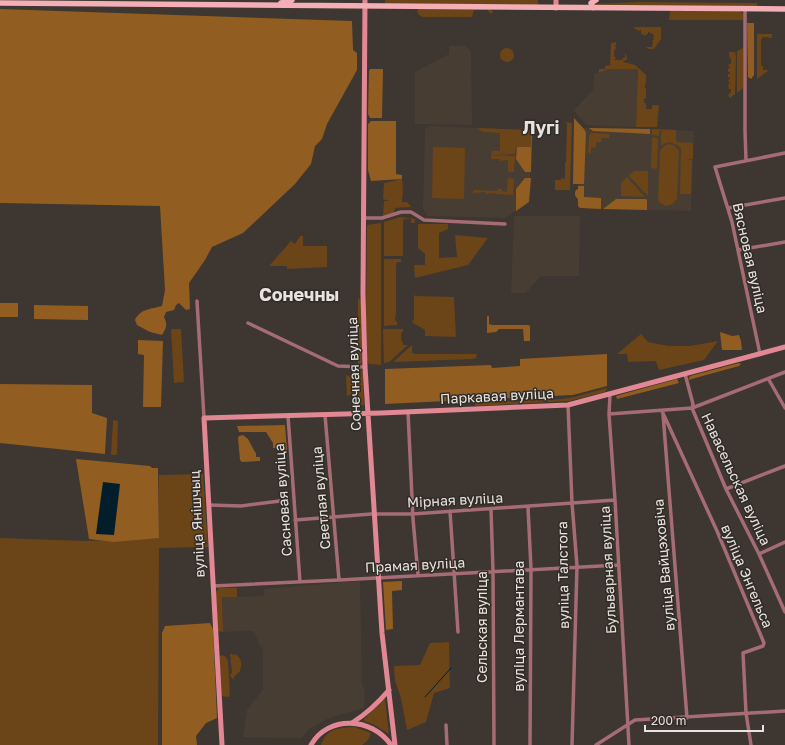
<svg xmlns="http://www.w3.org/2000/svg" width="785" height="745" font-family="'Golos Text',sans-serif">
<rect width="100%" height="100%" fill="#3d3631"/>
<path fill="#483d33" d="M449,46H466L471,52L472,125L415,124V72L449,54Z
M608,69H638L636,127L586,125L574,110L593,90L594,73H599Z
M428,126L531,130L532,132L529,202L505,218L427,216L423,208L425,130Z
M582,128L646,129L694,131L691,211L580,208L578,206L580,130Z
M514,216H580L579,276H541L526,293H511Z
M360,581L362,685L365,690L364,708L329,718L309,729L302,738L243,737L247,710L263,689V651L253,631L223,632L222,597L264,596V589Z"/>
<path fill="#6b4418" d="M385,0H538V5L385,4Z
M640,2L757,3V7L593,6L594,4Z
M418,8H490L493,12L491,14L489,12L488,10H474L472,17H423L419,15L417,12Z
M738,10L743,14V20H669L670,11Z
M635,27H661V39L654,49H648L646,47H652L653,42L652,40H654L653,38L654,37L653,34L648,32V34H646V36L641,34V30L637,31V29H634Z
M757,34H772V38L763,37L762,39H761V66H763V70H769L757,79Z
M616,42V45H615L616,48L614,51V55L616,59H614V60H623L622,58H625V54H626L627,59L623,62L635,65L646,75V83L645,84V88H646V98L644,99V103H646V109H652V105H659L657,127H636L638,69H608L599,73V69H605V66L610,65L611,43Z
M500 55a7 7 0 1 1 14 0a7 7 0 1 1-14 0Z
M743,48V88L737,93V51Z
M729,52H735L736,56L735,94L730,98L728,95L731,92V89H729L728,84H730L728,80L730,79V78L728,77V74H730V72H728V69L730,68L728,65L731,63V59L729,56Z
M564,122L572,123L570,190H555V180H561V178L565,179V162H566L567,124Z
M477,128L531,130L532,132L531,134V147H516L515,154L492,155L515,156L514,172H508V160L499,161V159H491L492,151H500V133L483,132Z
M652,129L676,130V142L693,143V159H684L692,160L691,194H680L681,149C676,142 667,140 661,146V133L663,131H659V136L652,135Z
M591,133L609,134V138H602L601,142H596V148L591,147V154L588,152L589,136Z
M652,137L658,138L657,169L651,168Z
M669,144L675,146L679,151L677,199L673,204L666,206L660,203L658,199L660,151L664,146Z
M433,147L465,148L464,199L432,198Z
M634,171H648V196L629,176Z
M627,177L645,197L621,196V183Z
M508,178L514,179L513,195L496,194L495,193L486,194L485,192L473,193V190L497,191L498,189H502V191L507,192Z
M402,179L403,188L402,202H407L411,207L395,208L394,213L383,216L384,201H389L383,199L384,183Z
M400,217L415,219V223H411V219H404L403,221V256H384V222Z
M381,223V365L369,364L367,360L366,317L367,225Z
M418,224H448V229L439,233V258L457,257L455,235L488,238L468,265L415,278L414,265H425V254L418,248Z
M300,236H303V246H327V267L287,269V266H269L291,241L295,244Z
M384,259H401V262H397L396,265V313L395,320L397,322V325L384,326Z
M414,294L415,296L454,297L456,337L425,336V330L413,323L412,321L414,320Z
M358,298L361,301L362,362L360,365L358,366Z
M171,329H181L184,382L174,383Z
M383,329H403V332L401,333V340L403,342V345H408L389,362L384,363Z
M641,334L648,342L669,346H690L718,341L704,360L659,370L656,361L628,362L627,354H617Z
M412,345V353L416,354H477L476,358L472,359L393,362Z
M359,368L363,372L364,405L360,406L358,404Z
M346,375L356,379V392L347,396Z
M607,388L605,392L569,401L475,406V402H480L562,399L574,397Z
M114,420L118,421L117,454L115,455H112L111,454L113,421Z
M203,474L208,547L159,548L158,745H0V538L85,541L159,538V475Z
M219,588H237V597H222L223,632L218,631L215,593Z
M449,642L450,688L434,693L426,722L407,730L401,698L395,681L394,666L420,665L430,643Z
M230,654L237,655C242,660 242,665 240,671L234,677V680L230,676L232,672Z
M222,655L226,657L228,661L230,695L228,697L222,696L219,656Z
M384,699H385L389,734L373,724L364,721V719Z
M354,727L371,733L368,740L362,745H321C327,728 338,728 354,727Z"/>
<path fill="#925d20" d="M0,9L352,21L353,50L357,53V70L327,124L322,139L315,146L311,164L295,184L243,233L212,247L205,260L189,283L190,309L186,310L179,303L176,305L174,310L166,312L164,317C168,325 166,328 162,335L150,332L137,325L135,320C140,309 151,309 162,306L165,290L160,206L0,203Z
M747,23H754V75L751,79L748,77V75Z
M370,69H383L382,118H370L368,114L369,71Z
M574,118L584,129L586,133L584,184H573Z
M371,121H396V174L402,175V179L371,181L368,170V124Z
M589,128L650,129V134L593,131Z
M532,132L531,172H525L516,159L517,147H531V134Z
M525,178H531L529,202L516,211V189Z
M578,186H584V197L601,198V209L580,208L578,206V199C575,197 574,193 576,190L578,189Z
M616,199H646L647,200V210L603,209Z
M0,303H18V317H0Z
M34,305L88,306V320L34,319Z
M487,316H489V324L492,325H528L530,326V341H524L523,329H499L496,332L487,333Z
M720,332L732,336L739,335L741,341L742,350H722Z
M138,340L163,341L161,407H143L144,355L138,354Z
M607,354V386L573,395L385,404V369L491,365L492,368L520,366V359Z
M739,363L741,364L739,366L688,380L690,376Z
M677,379L679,383L617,399L616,396Z
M0,384L92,385V413L107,418L105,454L0,443Z
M285,425L287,450H279L278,448H273V443L266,432H239L237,426Z
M243,435L248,439L255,452L256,453V457H260V461L242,462L240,460L238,438L239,436Z
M76,459L150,466L152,468H158L159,538L114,542L89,539Z
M402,581V590L392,591L393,629L386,630L383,582Z
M210,623L213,629L217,718L206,723L196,736L197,745H162V633L165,626Z"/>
<path fill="#021e2a" d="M103,482L120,484L114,535L96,534Z"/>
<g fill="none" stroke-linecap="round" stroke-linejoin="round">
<path stroke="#021e2a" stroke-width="1" d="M425,697L451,668"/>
<path stroke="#a56c73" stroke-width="3.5" d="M745,8V131L746,160
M728,208L785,198
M365,218H382L401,212H411L424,220L505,224
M738,250L785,242
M197,301L204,418
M248,323L338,366L365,367
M760,354L732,222L715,167L785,153
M685,374L693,404L692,408L726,489L759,554L785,612
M769,380L785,408
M610,395L609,414L615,500L629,745
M568,405L572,503L577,566L572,745
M662,411L717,531L764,643L763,646L743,653L746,713L751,745
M408,412L413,519L418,575
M609,414L692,408L785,372
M663,414L687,718
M325,415L339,580
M288,416L300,582
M726,489L785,466
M209,505L241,506L280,501
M528,507L531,569L530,745
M491,509L493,571L494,745
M450,511L458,632
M295,520L371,514H412L615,500
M759,554L785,542
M213,586L339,580L619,565
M446,725L447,745
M596,745L635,720L785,711"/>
<path stroke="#e18894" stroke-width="5" d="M365,0L363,294L365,367L382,633L395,745
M556,8V0
M352,723C366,714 378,703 389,690
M222,745L204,418L381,413L568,405L785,347
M311,745C328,715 372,717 391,745"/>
<path stroke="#f4afb6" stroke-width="5.5" d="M0,3L785,9
M281,3L292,0
M593,8L591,3L596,0"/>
</g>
<g text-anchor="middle" stroke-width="3" stroke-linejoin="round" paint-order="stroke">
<g font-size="14" fill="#e7e3e0" stroke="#322c27">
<text transform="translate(750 258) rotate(77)" y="5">Вясновая вуліца</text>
<text transform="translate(354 374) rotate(-92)" y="5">Сонечная вуліца</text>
<text transform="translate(497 396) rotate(-3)" y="5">Паркавая вуліца</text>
<text transform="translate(736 479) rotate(65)" y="5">Навасельская вуліца</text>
<text transform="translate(321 498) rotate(-95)" y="5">Светлая вуліца</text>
<text transform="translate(283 500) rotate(-94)" y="5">Сасновая вуліца</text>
<text transform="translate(455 500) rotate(-3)" y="5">Мірная вуліца</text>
<text transform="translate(197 524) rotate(-93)" y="5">вуліца Янішчыц</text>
<text transform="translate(415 565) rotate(-3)" y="5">Прамая вуліца</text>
<text transform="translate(664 565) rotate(-95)" y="5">вуліца Вайцэховіча</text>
<text transform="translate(608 570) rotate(-93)" y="5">Бульварная вуліца</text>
<text transform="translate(563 575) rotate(-91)" y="5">вуліца Талстога</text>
<text transform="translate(747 576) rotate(67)" y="5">вуліца Энгельса</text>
<text transform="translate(519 626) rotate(-90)" y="5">вуліца Лермантава</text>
<text transform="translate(482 627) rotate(-90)" y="5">Сельская вуліца</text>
</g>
<g font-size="18" font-weight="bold" fill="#e7e3e0" stroke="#322c27">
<text x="541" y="134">Лугі</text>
<text x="299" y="301">Сонечны</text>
</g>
</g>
<path d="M645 725v6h118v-6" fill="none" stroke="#e7e3e0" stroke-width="2"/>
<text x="651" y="725" font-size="12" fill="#e7e3e0" stroke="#322c27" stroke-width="3" paint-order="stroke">200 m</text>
</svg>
